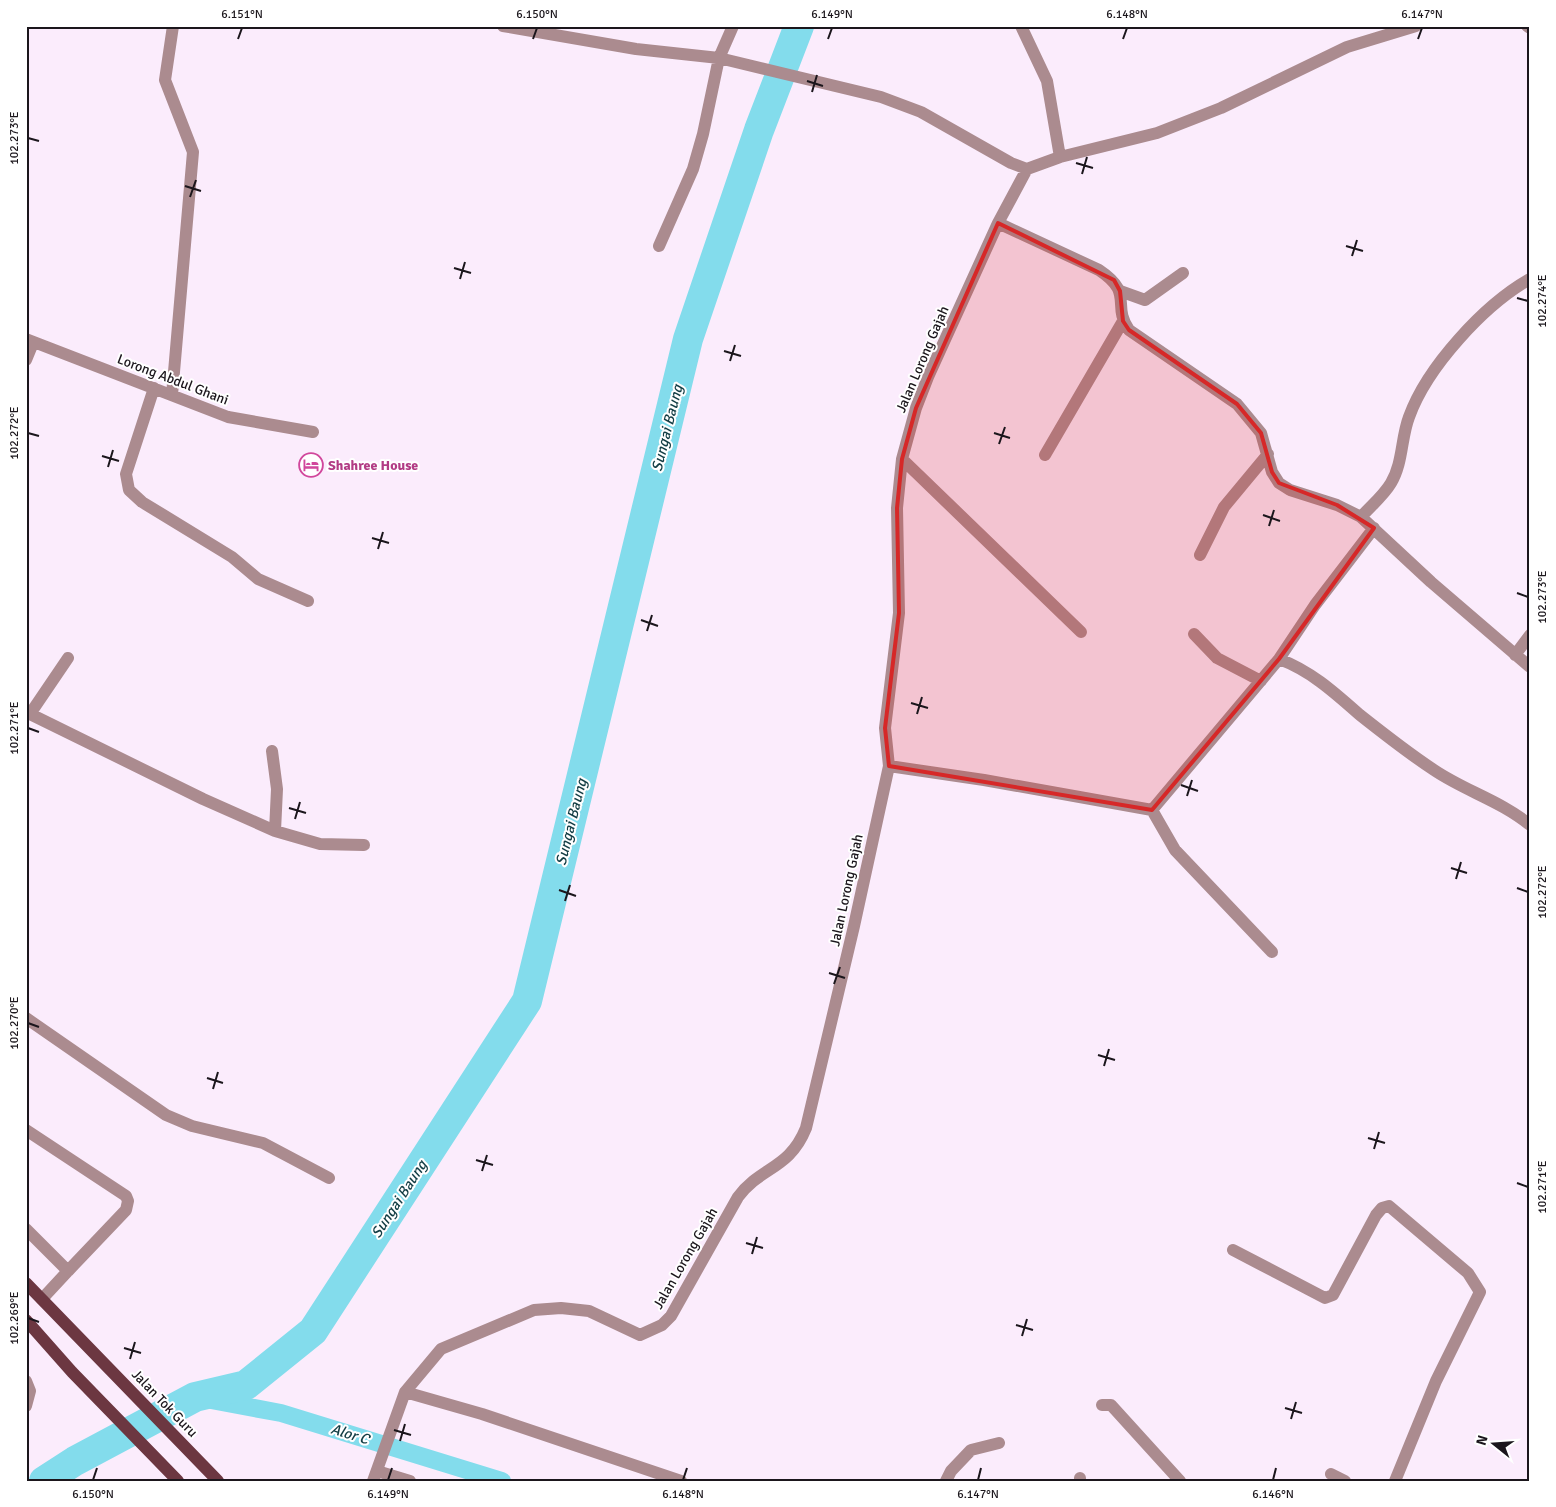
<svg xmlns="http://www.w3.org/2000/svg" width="1556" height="1507" font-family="Signika,sans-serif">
<rect width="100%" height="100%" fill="#fbecfc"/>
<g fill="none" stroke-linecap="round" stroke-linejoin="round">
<path stroke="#83dcec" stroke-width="18" d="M195,1397L281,1413L502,1481"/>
<path stroke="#83dcec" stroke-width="30" d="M44,1481L75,1461L195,1397L246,1385L313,1331L527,1001L688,339L759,130L799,26"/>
<path stroke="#ab8b8f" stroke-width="12" d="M503,26L636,49L719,58L881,97L921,112L1011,163L1027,169L1060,157L1157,133L1221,108L1347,47L1416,26
M1021,26L1047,81L1060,157
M1527,26L1530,28
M998,223L1099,270C1135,294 1111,304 1129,330L1237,404L1261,433L1272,472L1279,483L1290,490L1337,505L1361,517L1431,582L1530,667
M659,246L693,169L703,134L719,58L733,26
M1120,291L1145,300L1183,273
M26,339L228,417L313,432
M26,360L33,343
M154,388L126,474L129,490L142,502L232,557L258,579L308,601
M172,395L193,152L165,80L173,26
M1045,455L1123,321
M902,459L1081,632
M1361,517C1371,506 1384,495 1391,483C1403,463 1401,438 1409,417C1427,367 1484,305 1530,279
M1200,555L1224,507L1268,454
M1194,634L1217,658L1261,681
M1515,655L1530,635
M1279,659L1315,605L1374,528
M26,712L203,799L275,831L320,844L364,845
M30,714L68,658
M272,751L277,789L275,831
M889,766L984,780L1152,810
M1272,952L1175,850L1152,810L1279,659C1311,671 1334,692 1360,715C1384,734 1408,753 1434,770C1465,791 1501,801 1530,825
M26,1018L166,1115L192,1126L263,1143L329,1178
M26,1130L126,1196L128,1201L126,1210L68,1271
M26,1229L68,1271L42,1299
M1233,1250L1325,1298L1333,1295L1376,1215L1382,1208L1389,1206L1468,1273L1480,1292L1436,1381L1395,1481
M26,1381L30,1391L26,1406
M405,1392L482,1414L681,1481
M1102,1405H1111L1180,1481
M377,1471L410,1481
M1331,1474L1345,1481
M1080,1478V1481
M373,1481L405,1392L441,1349L534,1310L561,1308L589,1311L640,1335L662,1325L671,1316L738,1197C761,1166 789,1170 806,1128L854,926L889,766L885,728L899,613L897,508L902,459L916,408L928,377L998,223L1027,169
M946,1481L951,1471L971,1450L999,1443"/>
<path stroke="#6c3741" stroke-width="12" d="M26,1283L218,1481
M26,1320L72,1372L178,1481"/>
</g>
<path fill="#d62828" fill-opacity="0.2" stroke="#d62828" stroke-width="4" stroke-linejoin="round" d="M998,223L1114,280L1120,291L1123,321L1129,330L1237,404L1261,433L1272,472L1279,483L1337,505L1374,528L1279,659L1152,810L889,766L885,728L899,613L897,508L902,459L916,408Z"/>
<path fill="none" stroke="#1b161c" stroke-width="2" d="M238,39L242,28M533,39L537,28M828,39L832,28M1123,39L1127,28M1418,39L1422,28M807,81L823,86M812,92L817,75M28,138L39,141M1076,163L1093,168M1082,174L1087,157M185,186L201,191M190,197L196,180M1346,246L1363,251M1352,256L1357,240M454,268L471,273M460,279L465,262M1517,298L1528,301M724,351L741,356M730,361L735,345M28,433L39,436M994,433L1010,438M999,444L1005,427M102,456L119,461M108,467L113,450M1263,515L1280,521M1269,526L1274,510M372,538L389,543M378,549L383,532M1517,593L1528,597M641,620L658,626M647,631L652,615M911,703L928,708M917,714L922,697M28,728L39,732M1181,785L1198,791M1187,796L1192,780M289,808L306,813M295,819L300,802M1451,868L1467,873M1456,879L1461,862M1517,888L1528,892M559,890L576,896M565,901L570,885M829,973L845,978M834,984L840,967M28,1023L39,1027M1098,1055L1115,1060M1104,1066L1109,1049M207,1078L223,1083M213,1089L218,1072M1368,1138L1385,1143M1374,1149L1379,1132M476,1160L493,1165M482,1171L487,1155M1517,1183L1528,1187M746,1243L763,1248M752,1254L757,1237M28,1318L39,1322M1016,1325L1033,1330M1022,1336L1027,1319M124,1348L141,1353M130,1359L135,1342M1285,1408L1302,1413M1291,1419L1296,1402M394,1430L411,1435M400,1441L405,1424M93,1480L97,1468M388,1480L392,1468M683,1480L687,1468M978,1480L981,1468M1273,1480L1276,1468"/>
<defs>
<g id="hotel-ring" transform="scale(1.25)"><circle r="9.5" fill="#fff" stroke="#d1479c" stroke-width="1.5"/><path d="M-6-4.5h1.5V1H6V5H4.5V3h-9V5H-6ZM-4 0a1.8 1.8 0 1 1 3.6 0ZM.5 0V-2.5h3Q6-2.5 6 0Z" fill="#d1479c"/></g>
</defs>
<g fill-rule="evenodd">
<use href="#hotel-ring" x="311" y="465"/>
</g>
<g text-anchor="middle" stroke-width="4" stroke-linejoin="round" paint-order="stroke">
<g font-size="14" fill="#1b161c" stroke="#fff">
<text transform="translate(922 359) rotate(-67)" y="5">Jalan Lorong Gajah</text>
<text transform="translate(173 379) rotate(21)" y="5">Lorong Abdul Ghani</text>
<text transform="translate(846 890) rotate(-78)" y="5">Jalan Lorong Gajah</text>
<text transform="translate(685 1258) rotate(-60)" y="5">Jalan Lorong Gajah</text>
<text transform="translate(165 1403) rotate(46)" y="5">Jalan Tok Guru</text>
</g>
<g font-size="14" font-weight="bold" fill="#b23c85" stroke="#fff" text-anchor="start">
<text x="328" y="470">Shahree House</text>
</g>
<g font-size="15" font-style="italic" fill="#123d44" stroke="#fff">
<text transform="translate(667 428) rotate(-76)" y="5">Sungai Baung</text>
<text transform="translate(571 822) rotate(-76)" y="5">Sungai Baung</text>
<text transform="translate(399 1199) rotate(-57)" y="5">Sungai Baung</text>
<text transform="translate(350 1434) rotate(17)" y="5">Alor C</text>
</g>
</g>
<rect width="1556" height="1507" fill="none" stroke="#ffffff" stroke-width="55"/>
<g transform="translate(1494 1444) rotate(287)" stroke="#ffffff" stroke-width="4" paint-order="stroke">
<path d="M0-4L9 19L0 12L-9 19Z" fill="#1b161c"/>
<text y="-8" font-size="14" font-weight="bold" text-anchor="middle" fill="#1b161c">N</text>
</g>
<rect x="28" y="28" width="1500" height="1452" fill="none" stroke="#1b161c" stroke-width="2"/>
<g font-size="12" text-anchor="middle" fill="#1b161c">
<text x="242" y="18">6.151°N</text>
<text x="537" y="18">6.150°N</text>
<text x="832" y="18">6.149°N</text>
<text x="1127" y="18">6.148°N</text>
<text x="1422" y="18">6.147°N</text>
<text transform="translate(14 138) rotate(-90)" y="4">102.273°E</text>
<text transform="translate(1542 301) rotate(-90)" y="4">102.274°E</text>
<text transform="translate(14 433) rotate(-90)" y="4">102.272°E</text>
<text transform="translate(1542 597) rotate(-90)" y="4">102.273°E</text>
<text transform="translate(14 728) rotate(-90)" y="4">102.271°E</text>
<text transform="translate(1542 892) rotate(-90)" y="4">102.272°E</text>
<text transform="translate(14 1023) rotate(-90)" y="4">102.270°E</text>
<text transform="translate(1542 1187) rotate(-90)" y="4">102.271°E</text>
<text transform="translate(14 1318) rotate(-90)" y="4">102.269°E</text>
<text x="93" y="1498">6.150°N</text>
<text x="388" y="1498">6.149°N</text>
<text x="683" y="1498">6.148°N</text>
<text x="978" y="1498">6.147°N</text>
<text x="1273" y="1498">6.146°N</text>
</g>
</svg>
